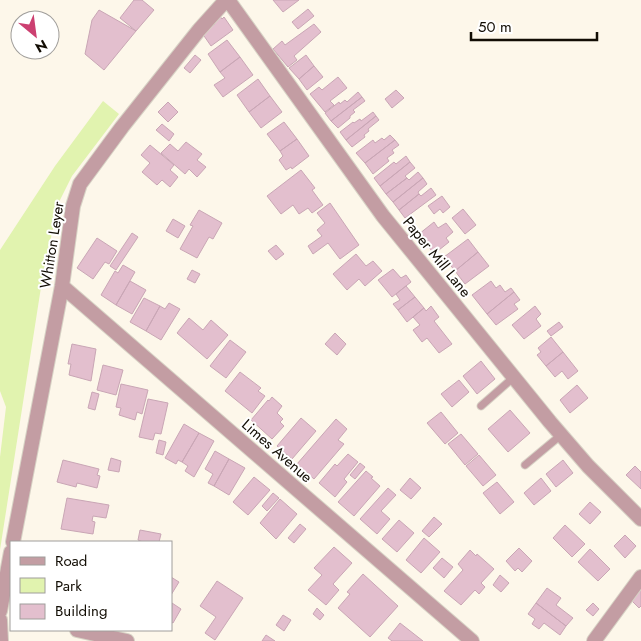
<svg xmlns="http://www.w3.org/2000/svg" width="641" height="641" font-family="Jost,sans-serif">
<rect width="100%" height="100%" fill="#fdf7ea"/>
<path fill="#e1f3af" d="M103,101L119,114L72,176L59,202L44,268L0,550V457L6,407L0,391V250L55,166Z"/>
<path fill="#e3bfce" stroke="#c9a6b5" d="M134,0H142L154,10L136,31L120,18Z
M273,0H299L283,12Z
M308,9L314,16L298,29L292,22Z
M99,10L136,31L104,70L85,54L92,20Z
M219,15L222,19L224,17L233,30L211,46L202,33L215,24L212,20Z
M314,24L321,32L294,56L297,60L288,67L273,49L282,41L285,45Z
M227,40L240,57L220,72L208,54Z
M195,55L201,60L190,73L184,68Z
M306,55L314,66L299,79L289,68Z
M240,57L253,75L223,97L214,85L225,78L220,72Z
M314,66L323,77L307,90L299,79Z
M338,77L347,88L330,101L334,105L325,112L310,94L319,87L322,90Z
M258,79L270,96L249,112L237,95Z
M396,90L404,98L392,108L385,99Z
M358,92L362,97L331,121L325,113L339,102L340,104L345,100L347,102Z
M270,96L282,112L261,128L249,112Z
M362,97L365,101L353,110L355,112L350,116V118L338,128L331,121Z
M168,102L178,112L168,122L158,112Z
M373,112L376,116L346,140L340,132L353,122L354,123L360,119L361,121Z
M376,116L379,120L368,129L369,131L364,135L365,137L352,147L346,140Z
M284,122L297,139L280,151L267,134Z
M162,124L174,134L169,141L156,130Z
M390,135L395,140L365,163L356,153L373,140L375,143L382,138L384,140Z
M297,139L309,156L292,169L291,167L286,170L279,160L283,156L280,151Z
M395,140L399,145L392,150L394,153L387,158L389,161L373,174L365,163Z
M186,142L202,154L197,160L206,167L197,177L189,169L185,174L161,153L170,144L178,151Z
M150,145L174,165L170,170L178,177L170,187L162,180L157,185L142,172L150,163L141,155Z
M406,156L410,162L380,186L374,178L394,162L396,164Z
M410,162L415,168L405,176L407,178L386,194L380,186Z
M301,170L315,188L312,190L323,205L312,213L308,208L299,214L293,205L281,214L267,196Z
M418,172L423,178L393,202L386,194L407,178L409,180Z
M423,178L427,184L418,192L419,194L399,210L393,202Z
M431,188L436,195L405,218L399,210L419,194L421,196Z
M442,196L450,207L443,213L440,209L434,214L428,206Z
M330,203L359,245L340,259L328,243L313,254L308,246L322,236L317,230L325,223L317,213Z
M463,209L476,225L465,234L452,218Z
M199,210L222,223L213,239L209,237L197,258L180,249L193,226L190,225Z
M173,219L185,226L178,238L166,231Z
M434,222L438,228L446,223L453,232L446,238L449,242L434,254L419,234Z
M132,233L138,237L116,270L110,266Z
M97,238L117,251L109,264L105,262L93,279L77,268Z
M468,239L478,252L455,271L444,257Z
M276,245L284,254L276,260L268,251Z
M478,252L489,266L465,284L455,271Z
M356,254L366,266L373,261L382,271L365,286L359,279L347,290L333,274Z
M123,265L135,272L116,305L101,295L115,271L118,273Z
M393,269L401,278L406,275L411,282L392,297L378,280Z
M192,270L200,274L195,283L187,279Z
M130,281L146,290L132,314L116,305Z
M491,281L496,288L500,285L505,292L511,288L514,292L487,314L472,295Z
M406,286L415,297L398,310L393,304L400,300L396,294Z
M514,292L520,300L514,304L518,309L496,325L487,314Z
M415,297L424,308L407,322L398,310Z
M144,298L160,306L146,331L130,322Z
M169,303L180,309L161,340L146,331L160,306L165,309Z
M431,306L439,317L434,321L452,344L439,353L427,338L422,342L413,330L420,325L413,317L424,308L426,311Z
M535,306L541,314L536,319L541,326L524,339L512,325Z
M189,318L203,330L211,320L228,335L207,359L177,333Z
M559,322L563,327L551,336L547,331Z
M335,333L346,344L337,355L325,344Z
M551,337L563,352L546,366L537,355L541,352L538,348Z
M230,340L246,352L226,378L210,366Z
M72,344L96,349L91,381L69,375L71,364H68Z
M563,352L578,371L568,379L562,371L555,377L546,366Z
M481,361L495,379L477,394L463,376Z
M103,365L123,370L116,395L97,390Z
M240,372L261,388L258,391L265,396L252,413L225,391Z
M459,380L469,392L452,407L441,394Z
M121,384L148,390L142,414L137,412L135,420L119,415L121,408L116,407Z
M577,385L588,398L570,413L560,400Z
M92,392L99,394L95,410L88,408Z
M272,397L282,406L277,413L283,419L280,422L284,426L272,439L251,420L268,400L269,401Z
M148,399L168,403L161,434L155,433L153,440L139,437Z
M510,410L530,433L508,452L488,429Z
M441,412L458,433L445,444L427,423Z
M301,418L316,431L292,459L277,446Z
M336,419L347,429L338,440L344,444L314,479L297,464Z
M184,424L199,433L182,462L178,460L176,464L165,458Z
M199,433L214,441L194,477L185,471L188,466L182,462Z
M461,434L478,454L465,465L448,444Z
M159,440L166,442L163,455L156,453Z
M215,451L229,459L214,486L208,483L213,474L205,469Z
M348,454L358,462L344,479L347,482L335,497L319,483L335,464L337,466Z
M479,455L496,475L483,486L466,466Z
M111,458L121,461L119,472L108,470Z
M229,459L245,468L229,495L214,486Z
M63,460L99,469L97,475L100,476L97,488L77,483L76,487L57,482Z
M563,460L573,473L556,487L546,474Z
M360,463L365,467L355,479L350,475Z
M635,466L641,472V489L626,475Z
M366,471L373,477L371,478L380,486L354,516L338,502Z
M254,477L270,490L248,515L233,502Z
M410,478L421,488L411,499L400,490Z
M541,478L551,491L534,505L524,493Z
M497,482L514,502L500,514L483,493Z
M388,488L396,495L381,511L390,519L377,534L360,519Z
M273,493L279,498L267,511L262,506Z
M67,498L109,505L106,518L93,516L92,521L95,522L93,534L61,529Z
M280,499L297,514L276,539L260,523Z
M590,502L601,512L590,524L579,514Z
M434,517L442,524L429,537L422,531Z
M399,520L414,533L397,552L382,539Z
M300,524L306,529L294,543L288,538Z
M565,525L585,544L572,557L553,538Z
M140,530L161,534L159,542H143L138,540Z
M625,535L636,546L625,558L614,546Z
M424,538L440,552L421,573L406,560Z
M334,547L352,563L333,584L339,590L326,605L308,590L322,575L314,568Z
M519,548L532,561L522,572L518,568L515,571L506,561Z
M590,549L610,569L598,581L578,562Z
M470,550L476,556L477,554L494,569L481,583L485,587L479,594L475,590L461,605L444,591L463,570L458,564Z
M442,558L453,567L444,578L433,568Z
M363,574L398,606L370,637L338,608L350,594L347,592Z
M500,575L509,583L501,592L493,585Z
M171,577L179,582L171,595Z
M217,581L243,598L215,640L205,633L216,617L200,606Z
M641,585V606L639,608L631,600Z
M547,588L561,598L556,605L573,618L566,626L536,603Z
M172,603L181,609L173,623L171,622Z
M536,603L566,626L560,635L544,623L539,629L532,624L535,619L528,614Z
M593,603L599,609L593,616L586,610Z
M317,608L324,615L320,620L313,614Z
M283,615L291,620L284,631L276,625Z
M400,623L423,641H392L388,638Z
M266,635L275,641H262Z"/>
<g fill="none" stroke-linecap="round" stroke-linejoin="round">
<g stroke="#d7d2c5" stroke-width="9">
<path id="lane" d="M481,406L514,377
M525,465L561,435"/>
</g>
<g stroke="#d7d2c5" stroke-width="16">
<path id="street" d="M228,0L383,216L550,422L588,466L641,519
M62,286L472,641
M13,542L62,286L73,206L80,184L122,127L199,30L226,0
M0,611L11,552
M0,620L1,641
M77,630L127,641
M594,641L641,577"/>
</g>
<use href="#lane" stroke="#c39da3" stroke-width="7"/>
<use href="#street" stroke="#c39da3" stroke-width="14"/>
</g>
<g text-anchor="middle" stroke-width="4" stroke-linejoin="round" paint-order="stroke">
<g font-size="15" fill="#120d04" stroke="#fff">
<text transform="translate(52 245) rotate(-81)" y="5">Whitton Leyer</text>
<text transform="translate(437 257) rotate(51)" y="5">Paper Mill Lane</text>
<text transform="translate(277 451) rotate(41)" y="5">Limes Avenue</text>
</g>
</g>
<rect x="10" y="541" width="162" height="90" fill="#ffffff" stroke="#a09e9b"/>
<rect x="20" y="557" width="25" height="8" fill="#c39da3" stroke="#a09e9b"/>
<text x="55" y="566" font-size="15" fill="#120d04">Road</text>
<rect x="20" y="578" width="25" height="15" fill="#e1f3af" stroke="#a09e9b"/>
<text x="55" y="591" font-size="15" fill="#120d04">Park</text>
<rect x="20" y="604" width="25" height="15" fill="#e3bfce" stroke="#a09e9b"/>
<text x="55" y="616" font-size="15" fill="#120d04">Building</text>
<g transform="translate(35 35) rotate(151)"><circle r="24" fill="#ffffff" stroke="#a09e9b"/>
<path d="M0-4L9 19L0 12L-9 19Z" fill="#cc4071"/>
<text y="-8" font-size="14" font-weight="bold" text-anchor="middle" fill="#120d04">N</text>
</g>
<path d="M471 32v8h126v-8" fill="none" stroke="#120d04" stroke-width="2.5"/>
<text x="478" y="32" font-size="15" fill="#120d04" stroke="#ffffff" stroke-width="4" paint-order="stroke">50 m</text>
</svg>
